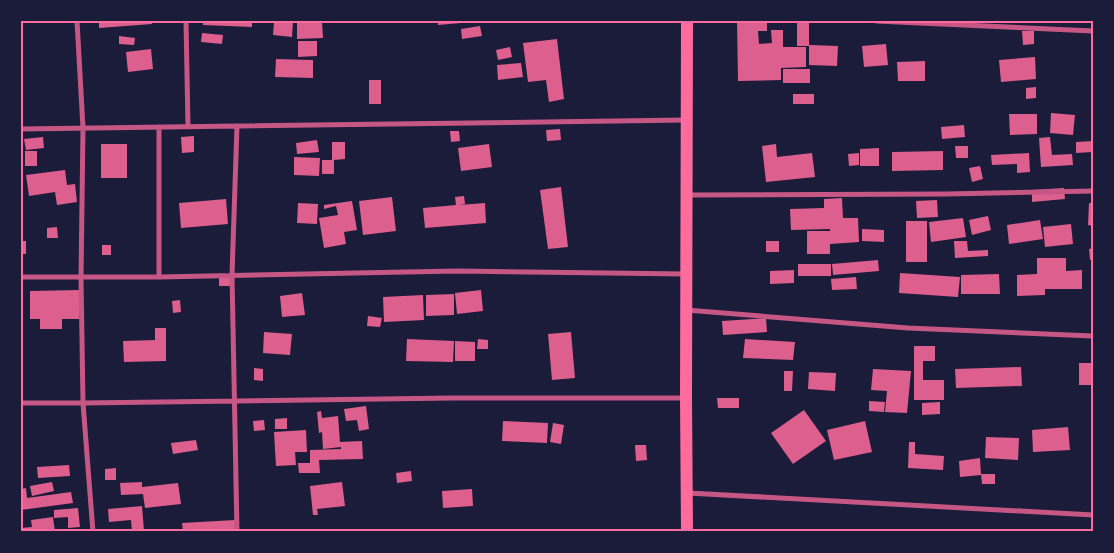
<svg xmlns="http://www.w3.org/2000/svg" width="1114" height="553" font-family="Signika,sans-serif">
<rect width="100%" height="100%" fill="#1b1b3a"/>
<path fill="#dd5f8e" d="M99,21H152V24L99,28Z
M203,21H252V27L203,25Z
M283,21H293L292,37L273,35L274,22L283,23Z
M297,21H322L323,38L297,39Z
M438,21H461V23L438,25Z
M737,21H767V31H758L759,44L772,43L771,30H783V47H806V67L781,68V80L738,81Z
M797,21H809V46H797Z
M480,26L482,36L462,39L461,29Z
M1022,31H1034V44L1023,45Z
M202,33L223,35L222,44L201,42Z
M119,36L135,38L134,45L119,44Z
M557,39L564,99L549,102L546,80L528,82L523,43Z
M298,41H317V56L298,57Z
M886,44L888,65L864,67L862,46Z
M809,45L838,46L837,66L809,65Z
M510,47L512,57L498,60L496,50Z
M151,49L153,69L128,72L126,52Z
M1035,57L1036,79L1001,82L999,60Z
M276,59L313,60V78L275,77Z
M925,61V81H898L897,62Z
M521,63L523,77L498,80L497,65Z
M783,69H810V83H783Z
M369,80H381V104H369Z
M1036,87V98L1026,99V88Z
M793,94H814V104H793Z
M1051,113L1075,115L1073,135L1050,133Z
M1009,114H1037V134L1010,135Z
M964,125L965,137L942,139L941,127Z
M560,129L561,140L547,141L546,130Z
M450,131H459L460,141L451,142Z
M194,136V152L182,153L181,137Z
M43,137L44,148L26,150L24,139Z
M1050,137L1052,155L1072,154L1073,165L1041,167L1039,138Z
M317,140L319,152L297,154L296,143Z
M1093,141V152L1076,153V142Z
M332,142H345V159L334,160V174H322V160H332Z
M101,144H127V178H101Z
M489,144L492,167L461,171L458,148Z
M776,144L777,157L812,153L815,177L766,182L762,146Z
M955,146H968V158H956Z
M879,148V166H860V149Z
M25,151H37V166H25Z
M943,151V170L892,171V152Z
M859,153V165L849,166L848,154Z
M1029,153L1030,172L1017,173V164L992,165L991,155Z
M294,157L320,158L319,176L294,175Z
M980,166L983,179L972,182L969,168Z
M65,170L67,185L75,184L77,202L57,205L55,192L29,196L26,175Z
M561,187L568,247L548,249L540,190Z
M1064,188L1065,199L1032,202V190Z
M464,196L465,204L459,205L485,203L486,223L425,228L423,208L456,205L455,197Z
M392,197L396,231L363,235L359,201Z
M842,198L843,218H858L859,242L830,244V254H807V231H830V229L791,230L790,209L824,208V199Z
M226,199L228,224L181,228L179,203Z
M937,200L938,217L917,218L916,201Z
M352,201L357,230L344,232L346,244L324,248L319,218L338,215L336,206L324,209V205Z
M298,203L318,204L317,224L297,223Z
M1089,203H1093V226L1088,225Z
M988,216L991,230L972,235L969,220Z
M963,218L966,237L931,242L929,222Z
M1040,220L1043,239L1009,244L1007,225Z
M906,221H927V262H906Z
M1071,224L1073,244L1045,247L1043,227Z
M57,227L58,238H47V228Z
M862,229L884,230V242L862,241Z
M21,241H26V254H21Z
M766,241H779V252H766Z
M954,241H967L968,251L988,250V256L955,258Z
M102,245H111V255H102Z
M1093,248V259L1090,260L1089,249Z
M1037,258H1066V271L1082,270V289H1045V295L1017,296V275L1037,274Z
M878,260L879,271L833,275L832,264Z
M798,264H831V276H798Z
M794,270V283L770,284V271Z
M900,273L960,277L958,297L899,293Z
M999,274L1000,294H961V275Z
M219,277L230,278V286H219Z
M856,277L857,289L832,290L831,279Z
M79,290V319H62V329H40V319H30V291Z
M481,290L483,311L457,314L455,293Z
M302,293L305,315L282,317L280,296Z
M454,294V315L426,316V295Z
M423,295L424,320L384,322L383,297Z
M180,300L181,312L173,313L172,301Z
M368,316L382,318L380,327L367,326Z
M766,318L767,332L723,335L722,321Z
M155,328H166V361L124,362L123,341L155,340Z
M264,332L292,334L290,355L263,353Z
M571,332L575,378L552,380L548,334Z
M407,339L454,341L453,362L406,361Z
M478,339L488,340V349H477Z
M745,339L795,342L793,360L743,358Z
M455,341L475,342V361H455Z
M914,346H935V361H923V380H944V400H914Z
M1079,363H1093V385H1079Z
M1021,367L1022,386L956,388L955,369Z
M254,368L263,369V381L254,380Z
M873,369L911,371L907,413L885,412L887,391L871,390Z
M784,371H793L792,391H784Z
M809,372L836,373L835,391L808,389Z
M717,398H739V408H718Z
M869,401L885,402L884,412L869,411Z
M940,402V414L922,415V403Z
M366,406L369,429L359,431L357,420L346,421L344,409Z
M804,410L826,441L793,464L771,433Z
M321,411L322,418L338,416L340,442L362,441L363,459L319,460L320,473H299L298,463H310V450L341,449V447L323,449L322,432L319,433L317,412Z
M287,418V429H275V419Z
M264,420L265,430L254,431L253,421Z
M503,421L548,423L547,443L502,441Z
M865,421L872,452L834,460L827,430Z
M553,423L564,425L561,444L550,442Z
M1068,427L1070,450L1033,452L1032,430Z
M306,430L307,452H295L296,465L276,466L274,432Z
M986,437L1019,438L1018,460L985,458Z
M196,440L198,450L173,454L171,443Z
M909,442H915V454L944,456L943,470L908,468Z
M635,445H646L647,460L636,461Z
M980,458L981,475L960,477L959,461Z
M69,465L70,476L38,478L37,467Z
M116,468V480H105V469Z
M411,471L412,481L397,483L396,473Z
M981,474H995V484H982Z
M52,482L54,491L32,496L30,486Z
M142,482V487L178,483L181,504L145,508L143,494L121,495L120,483Z
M342,482L345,506L317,509L318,515H313L310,486Z
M26,488L27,498L71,492L73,503L21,510V489Z
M472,489L473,506L443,508L442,491Z
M142,506L144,531L132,532L131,520L109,522L108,509Z
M78,508L80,527L68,528V517L54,518V510Z
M53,517L55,532H21V528L32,527L31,520Z
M235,520V532H183L182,523Z"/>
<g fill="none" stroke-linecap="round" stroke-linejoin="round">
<path stroke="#c65784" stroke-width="5" d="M77,21L83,128L81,278L83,403L93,532
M186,21L188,127
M876,21L1093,31
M237,126L232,275L237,532
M159,127V277
M21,129L686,120
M686,195L947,194L1093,191
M21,277H159L457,271L686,274
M686,310L908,328L1093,336
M21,403H83L452,398H686
M688,493L1093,515"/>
<path stroke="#ff6b9d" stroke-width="12" d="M687,21L686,398L687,532"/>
</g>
<rect width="1114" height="553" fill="none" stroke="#1b1b3a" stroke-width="45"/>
<rect x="22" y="22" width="1070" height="508" fill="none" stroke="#ff6b9d" stroke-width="2"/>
</svg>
